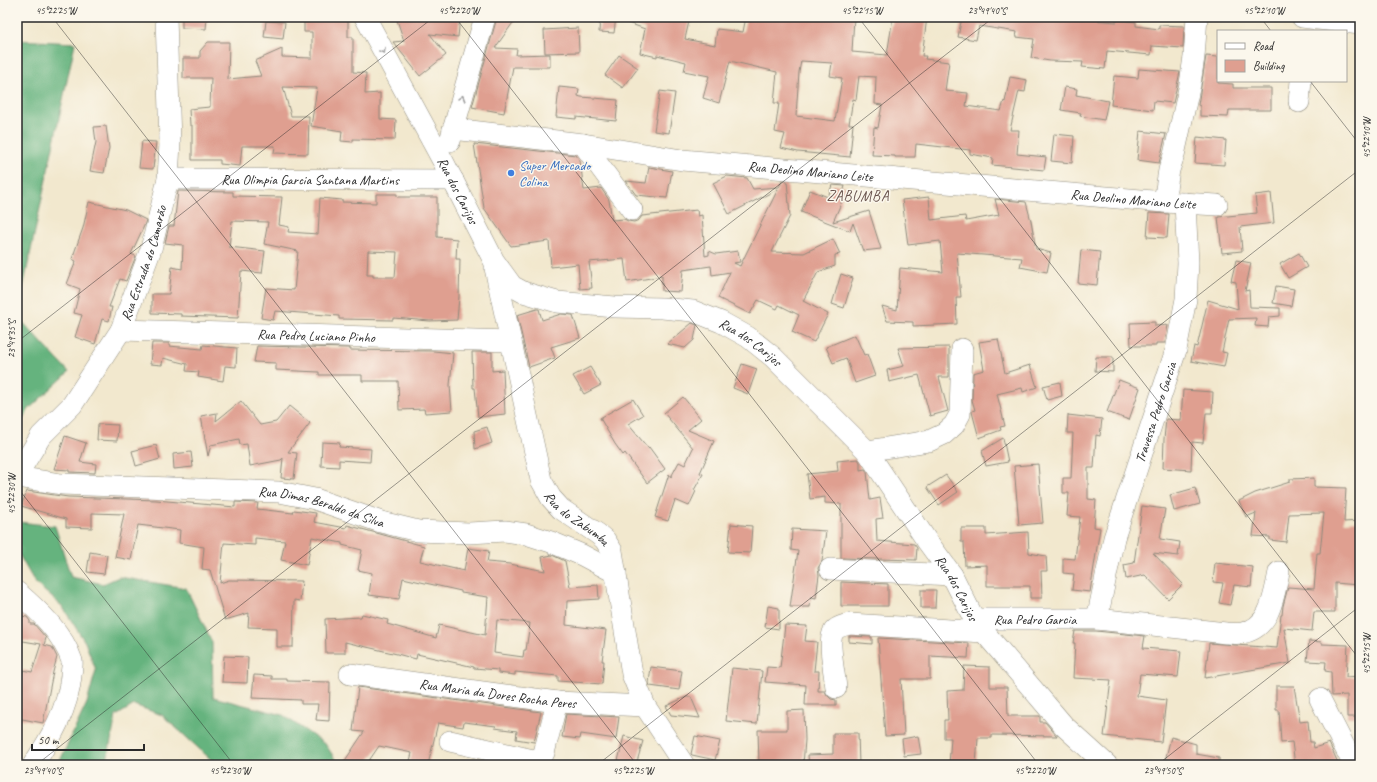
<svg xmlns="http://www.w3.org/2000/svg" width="1377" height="782" font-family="Caveat,sans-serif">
<rect width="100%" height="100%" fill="#fbf7ec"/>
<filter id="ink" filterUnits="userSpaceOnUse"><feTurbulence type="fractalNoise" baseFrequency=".025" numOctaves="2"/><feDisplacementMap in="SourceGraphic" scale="8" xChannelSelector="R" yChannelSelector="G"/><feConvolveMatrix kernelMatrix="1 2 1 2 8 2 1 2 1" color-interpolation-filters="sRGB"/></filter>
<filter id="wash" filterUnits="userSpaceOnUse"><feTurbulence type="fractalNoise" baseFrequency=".012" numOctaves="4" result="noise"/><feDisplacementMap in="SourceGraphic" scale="16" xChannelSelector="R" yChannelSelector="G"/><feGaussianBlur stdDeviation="0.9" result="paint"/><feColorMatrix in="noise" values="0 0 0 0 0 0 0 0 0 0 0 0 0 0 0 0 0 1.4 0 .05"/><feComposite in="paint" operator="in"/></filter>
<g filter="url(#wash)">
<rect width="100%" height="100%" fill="#f2e8ce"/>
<path fill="#65b37e" stroke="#486f54" d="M17,40L75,43L17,316L69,372L29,409L17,429Z
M19,522L55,526L71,577L103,584L119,577L186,588L212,642L213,697L283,715L326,745L339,765H217L162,715L134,705L116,716L106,765H58L87,703L96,670L85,642L62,606L35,583L17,551Z"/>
<g id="blocks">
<path fill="#df9f90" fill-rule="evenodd" d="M182,17H207L206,29L182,28Z
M304,17H348V37H353V72L366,73L365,94L380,93V119L396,120L395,140L353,139V142L341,141L342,131L311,126L317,88L283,87L291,116H309L308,154L274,153L275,146H242L240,166L220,164V160H192V125H190L189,109L210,107L211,78H183V58H200V51L208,42H229L228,79L261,76L255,61L282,49V57L312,58V32H304Z
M396,17H460L458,37L430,34L446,55L420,76L393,42L404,41Z
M499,17H517L495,48L517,49L516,55L550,54V67H513L504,113L472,107L496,21Z
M600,17H616L614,33L599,32Z
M618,17H690L685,39L715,45L717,29L743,32L746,17H854L852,52L887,55L893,17H927L922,56H926L925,59L949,62L945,91L968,93L966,106L1001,111L1004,101L1005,102L1010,77L1027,80L1025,92L1019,91L1010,130H1019L1017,154L1046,157L1044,170L992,165L993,158L970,154V150L916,144L915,157H895V156L872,155L874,127L878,128L882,105L875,104L876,77L859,76L856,100L853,99L849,124H853L850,157L798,152L781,148L785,134L775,132L779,103H774L777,72L730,61L719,103L703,98L709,76L684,71L686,62L657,55V57L640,53L645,29L617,19ZM801,61L832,63L830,76L842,78L835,121L796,116L799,72Z
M962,17H1053L1117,22V20L1136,22V26L1159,29V25L1184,26L1183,48L1152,46L1151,55L1107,51L1105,69L1082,67L1083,62L1050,61L1031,58L1034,39L1016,37L1017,32L979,26L976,40L958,37Z
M266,21L285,22L283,39L264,37Z
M578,28L579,52L545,53L544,30Z
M619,55L638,68L623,88L605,75Z
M1206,56L1218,57V83L1233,84V88H1271V110H1229L1228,117L1200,116V106L1198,105Z
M1139,69L1180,72L1173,103L1154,101L1153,110L1111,105L1114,76L1138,78Z
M559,87L579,89L578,96L581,97L618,100L616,121L576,117V119L556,117Z
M1065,87L1077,89L1076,95L1108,101L1104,120L1080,116L1081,113L1061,110Z
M660,91L675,93L669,133L654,131Z
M106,126L109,148L104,173L90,171L96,142L94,127Z
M1140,131L1166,134L1159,163L1137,160Z
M1054,134L1074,136L1072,163L1051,161Z
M1197,137L1226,140L1224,165L1195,163Z
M142,141L156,142L153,169L139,168Z
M474,144L576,155L580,161L584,190L601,188L609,200L612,220L624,219L628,221L634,222L639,220L642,216L697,210L698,216L702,215L705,256L709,255V251L716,254L738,251L740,262L734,263L740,266L778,189L729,214L713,183L727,176L747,178L753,189L779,187L782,181H787L790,216L772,252L804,253L833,239L840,254L835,255V266L818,272L803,301L828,314L814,342L792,332L799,315L779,305L777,309L758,300L750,314L718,298L730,272L712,275L711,266L683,270L681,292L662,291V276L627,282L624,259L589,262L592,288L580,289L578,264L551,267L549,241L511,246L484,208Z
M649,167L672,171L667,198L636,195L626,181L646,183Z
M832,185L845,186L841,200L842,201L833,222L869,211L881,249L863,251L853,223L850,231L801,212L810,190L828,197Z
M178,191L233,192V196L282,197L279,225L289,227L288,232L318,234L320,198L342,200V202L376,203V194H397V197H437V237L457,239L456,259H460L459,297L457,320L430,321L393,318V320L339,319V316L275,311L273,320L261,318L266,288L294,290L298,251L264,244L268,222L232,221L229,247L265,251L262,273L241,271L238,318L181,316V314L152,313V294H169L172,267L182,269L183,245L165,243L169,226H174ZM368,251L397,252L395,277H373V275H367Z
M1271,193L1274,223L1240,227L1242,251L1222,253L1218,217L1257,213L1255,195Z
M929,197L931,220L965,216L966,221L999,215L995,199L1026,202L1031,221L1036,249L1051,253L1047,272L1020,267L1022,258L957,253L961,297H956L957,324L913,326V322L887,321L882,306L897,310L900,268L943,272L940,241L908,245L902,200Z
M89,202L126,210L146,220L144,226L131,254L136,256L126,281L120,279L109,307H112L109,321L102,319L95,344L75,337L82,315L74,313L80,289L67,284L76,261L72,259L83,228Z
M1149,213L1169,214L1167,238L1147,237Z
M1081,250L1100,252L1097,285L1078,283Z
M1299,253L1307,267L1288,278L1280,264Z
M1236,260L1251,263L1245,291L1249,290L1250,307L1280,308V316L1269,317L1268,327L1255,326L1256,318L1229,319L1222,352L1227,353L1224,367L1191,361L1194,346L1197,347L1208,300L1238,309L1236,282L1231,281Z
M841,274L853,278L844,308L832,304Z
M1276,286L1294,289L1291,306L1273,303Z
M537,309H539L542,320L561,314L573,315L580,338L551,347L555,358L529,367L517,315Z
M1155,322V326L1168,325L1165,343H1156V346H1131L1130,323Z
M692,323L697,325L694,340L685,348L667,344Z
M855,335L864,355L867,354L875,376L855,383L846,358L833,363L826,347Z
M998,339L1005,373L1030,365L1037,387L1023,392L1022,388L997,394L1005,426L1000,427L1001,430L979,438L972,412V411L975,410L972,400L973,373L984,370L979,342Z
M152,343H169V346L202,349L203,345L237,348L236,367L225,366L223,381L198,377L199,372L186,371L187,364L163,358L162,365L150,364Z
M257,346L350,348V350L434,351L453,353L450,385L452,411L425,413L424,409L399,410L398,381H362V375H319V372L276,370V363L254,362Z
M949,347V377H939L948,411L930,416L919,375L889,382L887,370L904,366L898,348Z
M472,352H492V371L503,370L505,414L478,417L475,388H473Z
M1096,357H1113V372L1095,371Z
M742,364L757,369L748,394L733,388Z
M590,367L601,385L584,394L573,376Z
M1119,380L1140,388L1129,420L1107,412Z
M1060,382L1062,396L1047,400L1043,386Z
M1183,390L1213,392L1212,413H1206L1203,443L1192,442L1191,470L1163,468L1164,439L1166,419L1181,420Z
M683,397L701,419L688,430L714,441L700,473L703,474L694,490L696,491L689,506L675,500L668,521L655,517L669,474L671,477L679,462L685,465L693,448L664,413Z
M633,399L643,415L628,424L648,448L649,447L665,469L647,483L625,453L623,455L615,444L600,418Z
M241,401L260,425L276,422L289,406L310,423L288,452L297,453L294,479L281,478L283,458L281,460L250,466L247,444L240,445L239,439L211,445L208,456L201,416L217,413L216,421Z
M1068,415L1102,419L1100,436L1096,435L1094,468H1088V499L1096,500L1094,527L1100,528L1090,592L1072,590L1074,574L1063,573V558L1075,559L1080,517L1067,516L1069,493H1063V478H1071L1073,433H1067Z
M98,424L118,425L117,441L97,440Z
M487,427L492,443L475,449L474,431Z
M65,436L86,443L80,462L96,464L95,473L69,472V470L54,469Z
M1003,438L1008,462L986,466L982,451Z
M322,442L340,443L339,447L371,449L370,462L339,460V467L321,466Z
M156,445L160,459L136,466L132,451Z
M191,452L193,467L174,469L173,454Z
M858,459L860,462V470L865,469L867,472L870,500L880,498L883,518L876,519L877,541L914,544L917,548L916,560L841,558V504L825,503V497L810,499L807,474L838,471L837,461Z
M1038,464L1043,523L1019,525L1014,466Z
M946,475L958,492L939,505L927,487Z
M1314,478V487L1346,488L1344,522L1360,521V564L1358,585L1335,583V612H1314L1312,631L1284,628L1290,663L1205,678L1209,643L1277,648L1281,615H1282L1283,606L1288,587L1314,589L1317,553H1320L1324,513L1289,514L1286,542L1270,540V537L1253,536L1256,513L1246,517L1239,501L1255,493L1290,482V479Z
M1195,488L1200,504L1174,511L1170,495Z
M27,491L68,497L156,500L235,507V502L258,503L257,509L293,513L294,510L316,513L314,522L346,528L347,525L424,546L420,561L464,571L468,548L489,551L487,562L510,564L545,571L542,557L552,555L565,561L570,587L598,585L599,599L567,601L566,625L606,630L602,661H604L602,684L558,681V676L515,672V675L498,673V670L474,668V667L417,654L416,659L397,654L345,642V653H326L325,619L361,617L362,614L388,620L387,624L436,638L439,625L485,635L488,597L461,593V591L403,578L399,599L369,595L372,573L358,570L362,550L342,545V543L312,537L307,565L281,560L285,541L255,538V545L224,543L220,583L229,580L302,581L300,601L294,600L293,647H277V628L248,627L249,613L225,620L210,570L202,569L204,547L179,543L180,530L138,525L131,560L115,557L124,514L92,513V528L66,527V519L21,506ZM497,620L530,623L526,650H524L523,657L494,653Z
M1142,506L1165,509L1160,539L1180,542L1178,556L1153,553L1183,584L1168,599L1145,575L1126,579L1124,565L1134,563Z
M731,524L752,526L750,553L728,552Z
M961,528H986V535L1028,532L1029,553L1046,556L1047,571H1041L1042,598H1030V586H987V565L965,566L964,542H961Z
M792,529L826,531L822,561L818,568L819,575L816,598L811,597L810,607H790L798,551L791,550Z
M90,552L107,555L104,574L87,572Z
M1215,563L1253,567L1251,587L1234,585L1230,605L1219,603L1223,583L1213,582Z
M841,582L888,584V606H841Z
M921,590H936L935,608H921Z
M768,606L779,608V629L765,627Z
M17,615L27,617L30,621V624H34L46,638L44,645L52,647L57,657L53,672L43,723L17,718V700L23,670L32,672L41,644L17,640Z
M785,625L807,626L805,641L817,642L814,671H819L818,691H825L827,695L831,699L836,700V705H805L806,685L765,682L767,667L780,668Z
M1075,631H1096L1145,636L1143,648L1181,651L1178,677L1140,674L1137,696L1166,700L1161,742L1104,736L1111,680L1073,678L1075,643H1073Z
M849,636L872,637V644L849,642Z
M878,638L969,643L968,658L930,656V679H901L904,735L885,736Z
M1309,641L1322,642V644L1348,645L1346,677L1360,676V717H1347V695L1332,696L1331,672L1325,671L1326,662L1307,661Z
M224,656L248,657L247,683L222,682Z
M964,666L990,667V687H1007L1008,716H1040V722H1045L1057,736L992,735V738H978L976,765H949L951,738H944V720H948L947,691L963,690Z
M651,667L682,671L679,690L650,686L649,683Z
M732,668L762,671L757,724L726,721Z
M254,675L272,676V679H287V681L330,682L329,721L316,720L318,704H301V700L252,698Z
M1276,686H1294L1300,722L1308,721L1310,742H1313L1314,748L1329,743L1339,765H1295L1292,742L1281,743L1279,710H1276Z
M358,687L541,712L534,742L516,739L517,731L495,728L496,726L464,722L463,727L438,723L428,765H409L412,753L379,746L366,765H342L364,732L353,731Z
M686,697H691L700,718L671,715L666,706Z
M804,710L805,740L803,765H759L758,730H787V711Z
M566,714L619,717L616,739L581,734L580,739L562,737Z
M833,733H858L859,765H809L808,755L833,754Z
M624,736L643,741L636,765H617Z
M695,736L720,741L715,760L692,755L691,754Z
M918,736L921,754L904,756L902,739Z
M1171,737L1196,744V754L1219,758V765H1164Z"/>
</g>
</g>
<g filter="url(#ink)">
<use href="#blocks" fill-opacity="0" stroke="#8e8a7c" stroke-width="1"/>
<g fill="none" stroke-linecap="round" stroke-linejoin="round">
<g stroke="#8e8a7c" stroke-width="22">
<g id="minor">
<path id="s1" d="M365,17L444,163L494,261L512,286L523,292L557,302L615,307L662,308L693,311L721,322L748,337L773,357L867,451L927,541L952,575L974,619L984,632L1064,726L1107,765"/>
<path d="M1302,17L1360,24"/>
<path d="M1299,102L1301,81"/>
<path id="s2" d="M453,129L583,144L682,160L1164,202L1217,205"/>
<path d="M450,141L485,17"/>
<path d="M583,144L632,210"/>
<path id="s3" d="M168,179L453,180"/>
<path d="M1164,202L1169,170L1174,155L1190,84L1194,57L1197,17"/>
<path id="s4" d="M495,268L541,480L551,498L561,509L598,534L605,540L612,551L632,674L645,706L684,765"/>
<path id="s5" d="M121,330L511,341"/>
<path d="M867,451L929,441L944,434L954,425L960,414L962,349"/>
<path id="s6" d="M17,475L41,436L72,405L121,330L151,249L168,179L170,143L166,17"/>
<path id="s7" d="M17,477L61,484L279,492L315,499L381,522L418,531L469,533L505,531L526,534L551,542L582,555L616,573"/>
<path d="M830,569L952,575"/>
<path d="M17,592C38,610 63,633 72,661C73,665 71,671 71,676C68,709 51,738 33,765"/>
<path id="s8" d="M974,619H1097L1226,633C1231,633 1237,634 1242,633C1271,628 1274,595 1279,572"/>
<path id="s9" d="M1097,619L1114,538L1176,350L1186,299L1188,263L1185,203"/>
<path id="s10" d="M350,674L557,702L645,706"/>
<path d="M836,688C835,676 827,640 834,631C838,626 843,626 849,624L984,632"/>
<path d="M1320,699L1354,765"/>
<path d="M450,741L533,760L540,758L544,753L557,702"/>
</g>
</g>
<use href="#minor" stroke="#fff" stroke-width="21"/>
</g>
<defs><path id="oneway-chevron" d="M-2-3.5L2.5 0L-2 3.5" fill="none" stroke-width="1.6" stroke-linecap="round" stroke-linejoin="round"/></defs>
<g stroke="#a0a0a0">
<use href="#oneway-chevron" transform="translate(383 51) rotate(61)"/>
<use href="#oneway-chevron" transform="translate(462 98) rotate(-74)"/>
</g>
</g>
<path fill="none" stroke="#2b2b2b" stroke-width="1" stroke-opacity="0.45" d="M52,17L637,765M455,17L1039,765M858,17L1360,660M1260,17L1271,31M1310,81L1360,145M17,342L434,17M17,487L234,765M36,765L994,17M597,765L1360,169M1157,765L1360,606"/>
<circle fill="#3f7fe0" stroke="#fbf7ec" stroke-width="1.5" cx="511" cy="173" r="4"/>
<g text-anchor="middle" stroke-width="3" stroke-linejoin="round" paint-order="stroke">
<g font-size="14" fill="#366cbe" stroke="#fbf7ec" text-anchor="start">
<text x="519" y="170">Super Mercado<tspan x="519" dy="16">Colina</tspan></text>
</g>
<g font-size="14" fill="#2b2b2b" stroke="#fbf7ec">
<text dy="5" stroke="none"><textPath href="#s2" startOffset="360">Rua Deolino Mariano Leite</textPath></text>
<text dy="5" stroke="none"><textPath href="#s3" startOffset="142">Rua Olimpia Garcia Santana Martins</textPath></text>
<text dy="5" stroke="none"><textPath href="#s1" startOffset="197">Rua dos Carijos</textPath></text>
<text dy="5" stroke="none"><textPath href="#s2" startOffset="684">Rua Deolino Mariano Leite</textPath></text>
<text dy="5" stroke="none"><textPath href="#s6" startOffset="250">Rua Estrada do Camarão</textPath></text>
<text dy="5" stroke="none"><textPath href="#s5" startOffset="195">Rua Pedro Luciano Pinho</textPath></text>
<text dy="5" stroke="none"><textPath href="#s1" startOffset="557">Rua dos Carijos</textPath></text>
<text dy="5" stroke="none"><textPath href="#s9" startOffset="215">Travessa Pedro Garcia</textPath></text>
<text dy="5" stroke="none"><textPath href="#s7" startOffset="307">Rua Dimas Beraldo da Silva</textPath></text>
<text dy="5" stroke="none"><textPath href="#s4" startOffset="271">Rua do Zabumba</textPath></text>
<text dy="5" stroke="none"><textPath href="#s1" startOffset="881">Rua dos Carijos</textPath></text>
<text dy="5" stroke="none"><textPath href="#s8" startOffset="61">Rua Pedro Garcia</textPath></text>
<text dy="5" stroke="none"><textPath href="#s10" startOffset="149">Rua Maria da Dores Rocha Peres</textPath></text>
</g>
<g font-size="15" letter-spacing="1" fill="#6a544e" stroke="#fbf7ec">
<text x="858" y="201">ZABUMBA</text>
</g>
</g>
<rect width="1377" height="782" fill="none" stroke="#fbf7ec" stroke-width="44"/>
<rect x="1217" y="30" width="130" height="52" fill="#fbf7ec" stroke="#a8a59f"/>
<rect x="1225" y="43" width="20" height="6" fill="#ffffff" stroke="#a8a59f"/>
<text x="1253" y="50" font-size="12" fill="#2b2b2b">Road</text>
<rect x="1225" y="60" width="20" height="12" fill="#df9f90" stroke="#a8a59f"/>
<text x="1253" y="70" font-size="12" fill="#2b2b2b">Building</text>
<path d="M32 744v6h112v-6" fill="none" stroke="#2b2b2b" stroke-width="2"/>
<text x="38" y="744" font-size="12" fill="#2b2b2b" stroke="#fbf7ec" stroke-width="3" paint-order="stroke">50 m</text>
<rect x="22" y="22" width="1333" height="738" fill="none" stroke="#2b2b2b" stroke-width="1.5"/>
<g font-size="10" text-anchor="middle" fill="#2b2b2b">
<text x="56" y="14">45°22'25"W</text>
<text x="459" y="14">45°22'20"W</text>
<text x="862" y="14">45°22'15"W</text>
<text x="987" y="14">23°49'40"S</text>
<text x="1264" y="14">45°22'10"W</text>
<text transform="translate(1366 138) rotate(-90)" y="4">45°22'10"W</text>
<text transform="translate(11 339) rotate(-90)" y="4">23°49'35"S</text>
<text transform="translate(11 494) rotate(-90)" y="4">45°22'30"W</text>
<text transform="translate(1366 654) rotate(-90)" y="4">45°22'15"W</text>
<text x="43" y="774">23°49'40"S</text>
<text x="230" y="774">45°22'30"W</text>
<text x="633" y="774">45°22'25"W</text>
<text x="1035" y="774">45°22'20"W</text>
<text x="1163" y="774">23°49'50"S</text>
</g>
</svg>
